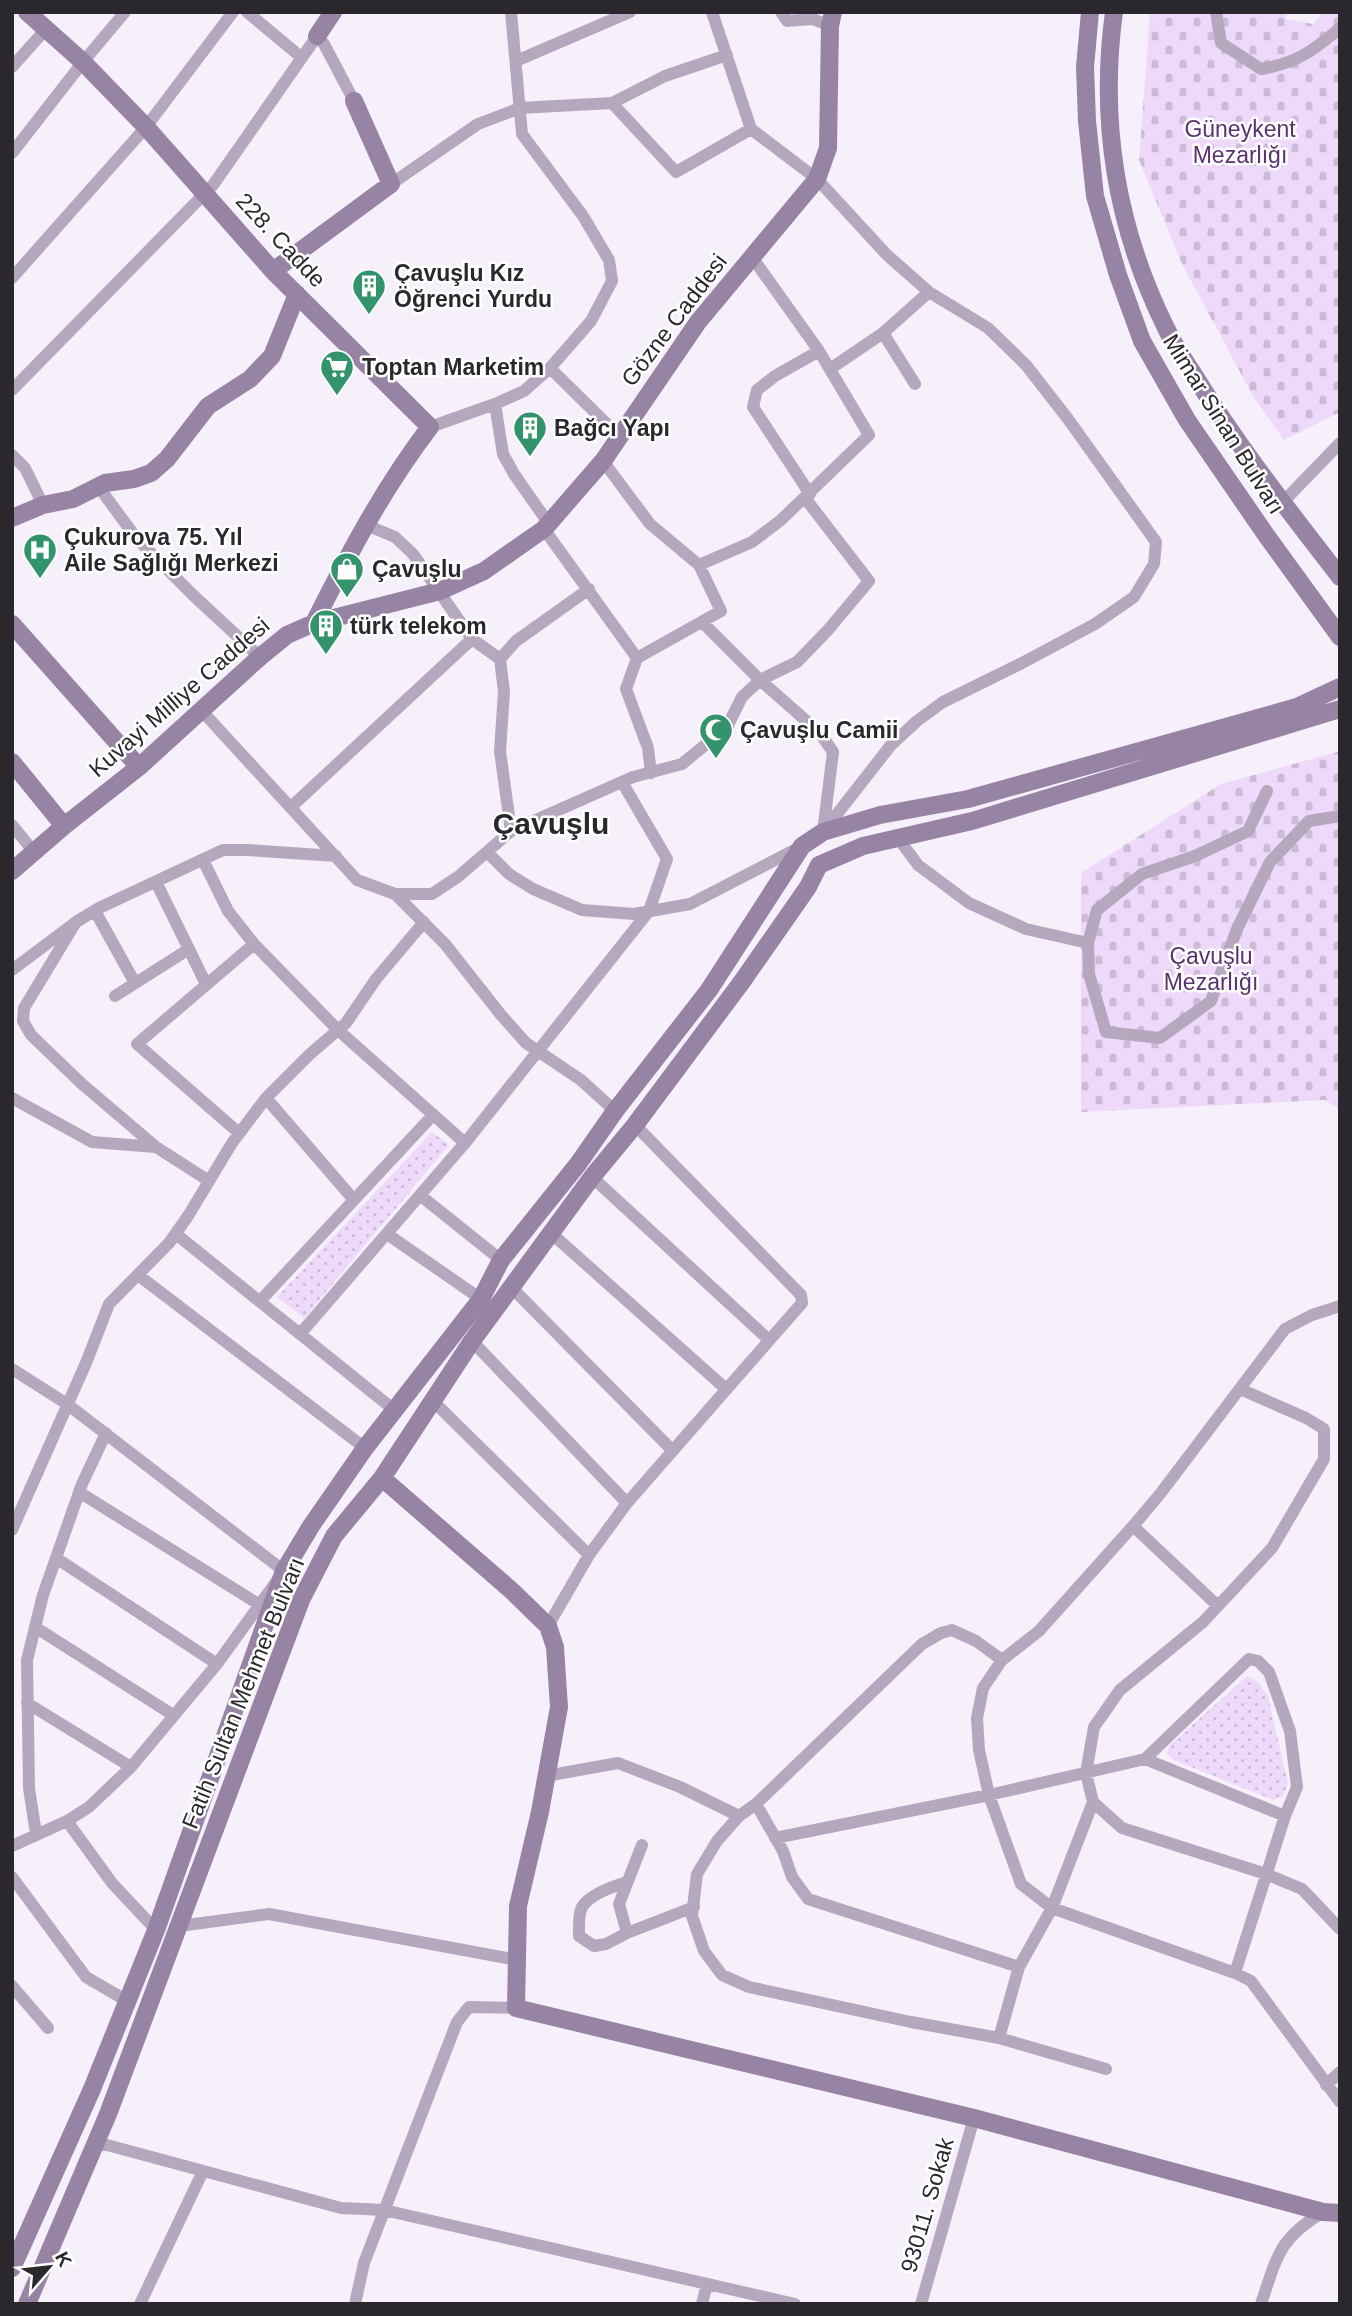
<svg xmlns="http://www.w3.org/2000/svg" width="1352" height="2316" font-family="Arial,sans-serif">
<defs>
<pattern id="cemetery-stones" width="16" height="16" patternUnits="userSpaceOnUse" patternTransform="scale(1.75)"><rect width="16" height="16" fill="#eed9fb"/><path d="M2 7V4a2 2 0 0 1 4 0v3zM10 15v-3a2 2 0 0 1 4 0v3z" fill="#ccbad7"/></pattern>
<pattern id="park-dots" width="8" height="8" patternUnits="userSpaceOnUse" patternTransform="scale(1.75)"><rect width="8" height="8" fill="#eed9fb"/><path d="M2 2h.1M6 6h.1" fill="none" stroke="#ccbad7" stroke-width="1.8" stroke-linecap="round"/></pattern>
</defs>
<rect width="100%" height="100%" fill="#f6f0fb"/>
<path fill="url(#cemetery-stones)" d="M1150,12H1287L1286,19L1313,24L1324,12H1340V412L1284,440L1254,398L1182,264L1139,160Z
M1337,752H1340V1110L1325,1100L1081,1112V873L1221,784Z"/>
<path fill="url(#park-dots)" d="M432,1132L449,1145L304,1318L277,1297Z
M1247,1676L1258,1682L1268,1696L1288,1784L1283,1796L1273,1800L1174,1760L1167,1754L1169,1746Z"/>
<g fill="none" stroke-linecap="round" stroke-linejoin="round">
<path stroke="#b5a7bd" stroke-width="12" d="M247,12L301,57
M712,12L751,129L817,179L887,255L929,292L988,328L1026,365L1068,419L1156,542L1154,564L1134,597L1095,624L1022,663L943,702L917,721L891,745L823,832
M781,12L787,21L813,19L830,26
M1216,12L1221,43L1261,69C1297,63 1313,51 1340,28
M516,61L630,12
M12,67L46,29
M612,103L665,76L727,55
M12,153L83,62L125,12
M391,184L478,124L520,108L612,103L676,172L751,129
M12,278L146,127L233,12
M883,333L915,384
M550,368L620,437
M830,369L883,333L929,292
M12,390L213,185L317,36L324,44L354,101
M495,404L503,454L514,474L549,524
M430,427L495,404L524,391L550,368L591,321L612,281L609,260L583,216L522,134L511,12
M12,455L25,468L43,505
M603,461L650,524L699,565L721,611L637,658L626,689L648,748L651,773
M98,486L137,539L194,596L260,657
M810,494L753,407L757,390L775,376L819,351
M1283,502L1340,443
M366,525L395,537L413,554L472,639L500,659L504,692L500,751L511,831
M544,529L637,658
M699,565L752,542L781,520L869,435L819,351L752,257
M702,622L760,680L820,733L833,752L823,832
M500,659L516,641L589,589
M202,711L357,880L395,894L445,944L501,1015L526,1043L581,1080L615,1111
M1267,791L1248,831L1195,856L1142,874L1097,910L1088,943L1089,974L1106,1032L1160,1038L1211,1001L1237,929L1270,862L1309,821L1340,816
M291,807L472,639
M12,825L34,852
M898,838L918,865L969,903L1026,929L1088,943
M487,852L509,874L533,889L582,910L634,914L690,904L800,847
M203,860L228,911L254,944L338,1030L465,1143
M156,882L206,984
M395,894H432L459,876L511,831L633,777L682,764L727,727L742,697L760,680L797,662L828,630L869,581L805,498
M95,911L135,983
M76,922L24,1008L23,1021L31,1035L82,1084L156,1147L209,1181
M12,970L76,922L99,908L223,850H247L336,856
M115,996L189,949
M12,1098L92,1142L156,1147
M266,1098L354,1200
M239,1133L137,1044L254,944
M592,1177L769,1340
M421,1196L501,1260
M551,1233L726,1389
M176,1234L393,1409
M387,1234L481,1299
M138,1275L365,1448
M512,1288L673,1451
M260,1301L433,1115
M1340,1306L1312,1315L1285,1329L1160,1494L1133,1526L1039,1631L1002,1660L983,1688L977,1718L979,1750L989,1795L1021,1884L1052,1908L1235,1973L1251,1981L1340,2102
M300,1334L465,1143L649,911L667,859L622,782
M472,1341L627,1503
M12,1369L67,1404L284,1571L217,1664L131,1767L89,1807L67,1821L12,1846
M1240,1389L1306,1418L1324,1429V1459L1272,1548L1203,1622L1120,1690L1094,1727L1086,1773L1093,1802L1122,1828L1266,1874L1302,1889L1340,1929
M432,1400L589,1555
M79,1492L260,1605
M1133,1526L1218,1606
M12,1530L86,1363L109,1304L169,1243L188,1216L232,1143L266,1098L309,1055L346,1023L376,979L424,922
M56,1558L217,1664
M548,1626L589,1555L627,1503L802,1303L801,1295L635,1125
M35,1627L173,1715
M1002,1660L976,1641L952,1630L941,1633L922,1644L756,1804L739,1816L717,1841L697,1874L692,1916L704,1951L722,1975L749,1987L911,2022L999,2038L1106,2069
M27,1703L131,1767
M546,1776L618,1763L680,1787L739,1816
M756,1804L783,1851L792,1877L808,1899L1019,1967
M67,1821L112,1883L156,1930
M36,1834L29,1788L27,1660L43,1595L82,1484L106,1433
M775,1838L989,1795L1145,1759L1249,1659L1258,1661L1269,1672L1290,1731L1297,1787L1285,1816L1145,1759
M642,1845L619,1904L627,1933L694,1907
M12,1877L86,1977L127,2001
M179,1926L269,1914L517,1960
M627,1933L606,1944L594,1946L579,1936C579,1927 578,1915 582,1907C590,1894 614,1886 627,1882
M1235,1973L1285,1816
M12,1986L48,2028
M999,2038L1019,1967L1052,1908L1093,1802
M1326,2085L1340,2072
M96,2145H107L341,2208L384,2210L795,2304
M140,2304L203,2171
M355,2304L364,2263L457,2022L469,2007L516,2008
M702,2304L707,2284
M921,2304L974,2118
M1261,2304C1277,2257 1278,2239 1323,2212"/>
<path stroke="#9783a3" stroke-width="18" d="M27,12L83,62L146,127L273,271L430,427C384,487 348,555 314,623
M1090,12L1085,67L1087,121L1095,196L1118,275L1142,341L1187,420L1266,535L1340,637
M1114,12C1099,122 1117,229 1166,328C1174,346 1186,362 1196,378C1239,448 1290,512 1340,577
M317,36L333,12
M273,271L391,184L354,101
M12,518L43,505L73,499L105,483L134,479L151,473L167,459L208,406L250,379L272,356L297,294
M12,624L139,767
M12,762L64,826
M12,871L64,826L139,767L260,657L287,635L314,623L440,591L484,571L544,529L603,461L698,322L817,179L828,148L830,26L833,12
M382,1478L512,1591L548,1626L555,1647L559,1707L540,1812L518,1906L516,2008L974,2118L1323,2212L1340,2213
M12,2268L92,2089L156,1930L284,1571L311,1526L365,1448L481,1299L501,1260L578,1164L615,1111L709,990L802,846L823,832L880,815L968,799L1297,707L1340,687
M27,2304L108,2114L301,1600L334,1536L382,1478L472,1341L551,1233L592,1177L635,1125L741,983L808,887L819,865L863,846L972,821L1340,709"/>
</g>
<defs>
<g id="building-pin" transform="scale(1.75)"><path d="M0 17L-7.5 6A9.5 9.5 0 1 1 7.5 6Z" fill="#33936c" stroke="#fff"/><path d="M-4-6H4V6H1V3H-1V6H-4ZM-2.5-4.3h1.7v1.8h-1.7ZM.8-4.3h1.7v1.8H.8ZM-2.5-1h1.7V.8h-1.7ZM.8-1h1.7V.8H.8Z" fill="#fff"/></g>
<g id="supermarket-pin" transform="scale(1.75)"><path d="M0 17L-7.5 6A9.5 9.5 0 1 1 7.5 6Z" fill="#33936c" stroke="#fff"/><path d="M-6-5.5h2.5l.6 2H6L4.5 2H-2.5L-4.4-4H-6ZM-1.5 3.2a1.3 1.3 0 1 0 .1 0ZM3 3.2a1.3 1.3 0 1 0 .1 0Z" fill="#fff"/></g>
<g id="hospital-pin" transform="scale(1.75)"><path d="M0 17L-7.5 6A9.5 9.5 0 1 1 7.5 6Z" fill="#33936c" stroke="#fff"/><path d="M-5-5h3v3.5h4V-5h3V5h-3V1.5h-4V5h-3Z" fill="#fff"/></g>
<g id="shop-pin" transform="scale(1.75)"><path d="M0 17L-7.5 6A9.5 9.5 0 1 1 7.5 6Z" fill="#33936c" stroke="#fff"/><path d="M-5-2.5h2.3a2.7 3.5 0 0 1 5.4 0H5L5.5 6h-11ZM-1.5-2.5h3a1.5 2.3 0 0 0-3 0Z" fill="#fff"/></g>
<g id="mosque-pin" transform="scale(1.75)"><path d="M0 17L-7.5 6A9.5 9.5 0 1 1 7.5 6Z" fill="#33936c" stroke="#fff"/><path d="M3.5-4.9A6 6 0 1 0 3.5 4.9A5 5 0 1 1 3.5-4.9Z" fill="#fff"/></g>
</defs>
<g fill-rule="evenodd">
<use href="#building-pin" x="369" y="286"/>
<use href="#supermarket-pin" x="337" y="367"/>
<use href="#building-pin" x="530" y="428"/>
<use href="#hospital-pin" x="40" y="550"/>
<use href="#shop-pin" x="347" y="569"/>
<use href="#building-pin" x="326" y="626"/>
<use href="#mosque-pin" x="716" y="730"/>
</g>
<g text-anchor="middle" stroke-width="5" stroke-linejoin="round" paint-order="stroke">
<g font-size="23" fill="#59316e" stroke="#fff">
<text x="1240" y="137">Güneykent<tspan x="1240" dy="26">Mezarlığı</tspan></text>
<text x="1211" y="964">Çavuşlu<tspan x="1211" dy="26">Mezarlığı</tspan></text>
</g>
<g font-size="23" fill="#2a282c" stroke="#fff">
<text transform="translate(281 240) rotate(47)" y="8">228. Cadde</text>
<text transform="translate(674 320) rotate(-53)" y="8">Gözne Caddesi</text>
<text transform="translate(1224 424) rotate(58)" y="8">Mimar Sinan Bulvarı</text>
<text transform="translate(179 697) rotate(-41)" y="8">Kuvayi Milliye Caddesi</text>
<text transform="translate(243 1693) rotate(-68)" y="8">Fatih Sultan Mehmet Bulvarı</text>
<text transform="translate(927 2205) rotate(-74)" y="8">93011. Sokak</text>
</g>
<g font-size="23" font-weight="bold" fill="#2a282c" stroke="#fff" text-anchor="start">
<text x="394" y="281">Çavuşlu Kız<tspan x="394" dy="26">Öğrenci Yurdu</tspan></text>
<text x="362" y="375">Toptan Marketim</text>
<text x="554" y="436">Bağcı Yapı</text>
<text x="64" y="545">Çukurova 75. Yıl<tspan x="64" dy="26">Aile Sağlığı Merkezi</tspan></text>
<text x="372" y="577">Çavuşlu</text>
<text x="350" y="634">türk telekom</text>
<text x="740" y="738">Çavuşlu Camii</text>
</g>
<g font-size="30" font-weight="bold" fill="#2a282c" stroke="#fff">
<text x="551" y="834">Çavuşlu</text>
</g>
</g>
<rect width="1352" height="2316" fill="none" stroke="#2a282c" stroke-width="28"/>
<g transform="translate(49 2267) rotate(62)" stroke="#ffffff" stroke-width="5" paint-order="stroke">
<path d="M0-5L12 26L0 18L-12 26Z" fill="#2a282c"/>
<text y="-10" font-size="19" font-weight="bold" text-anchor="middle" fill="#2a282c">K</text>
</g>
</svg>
